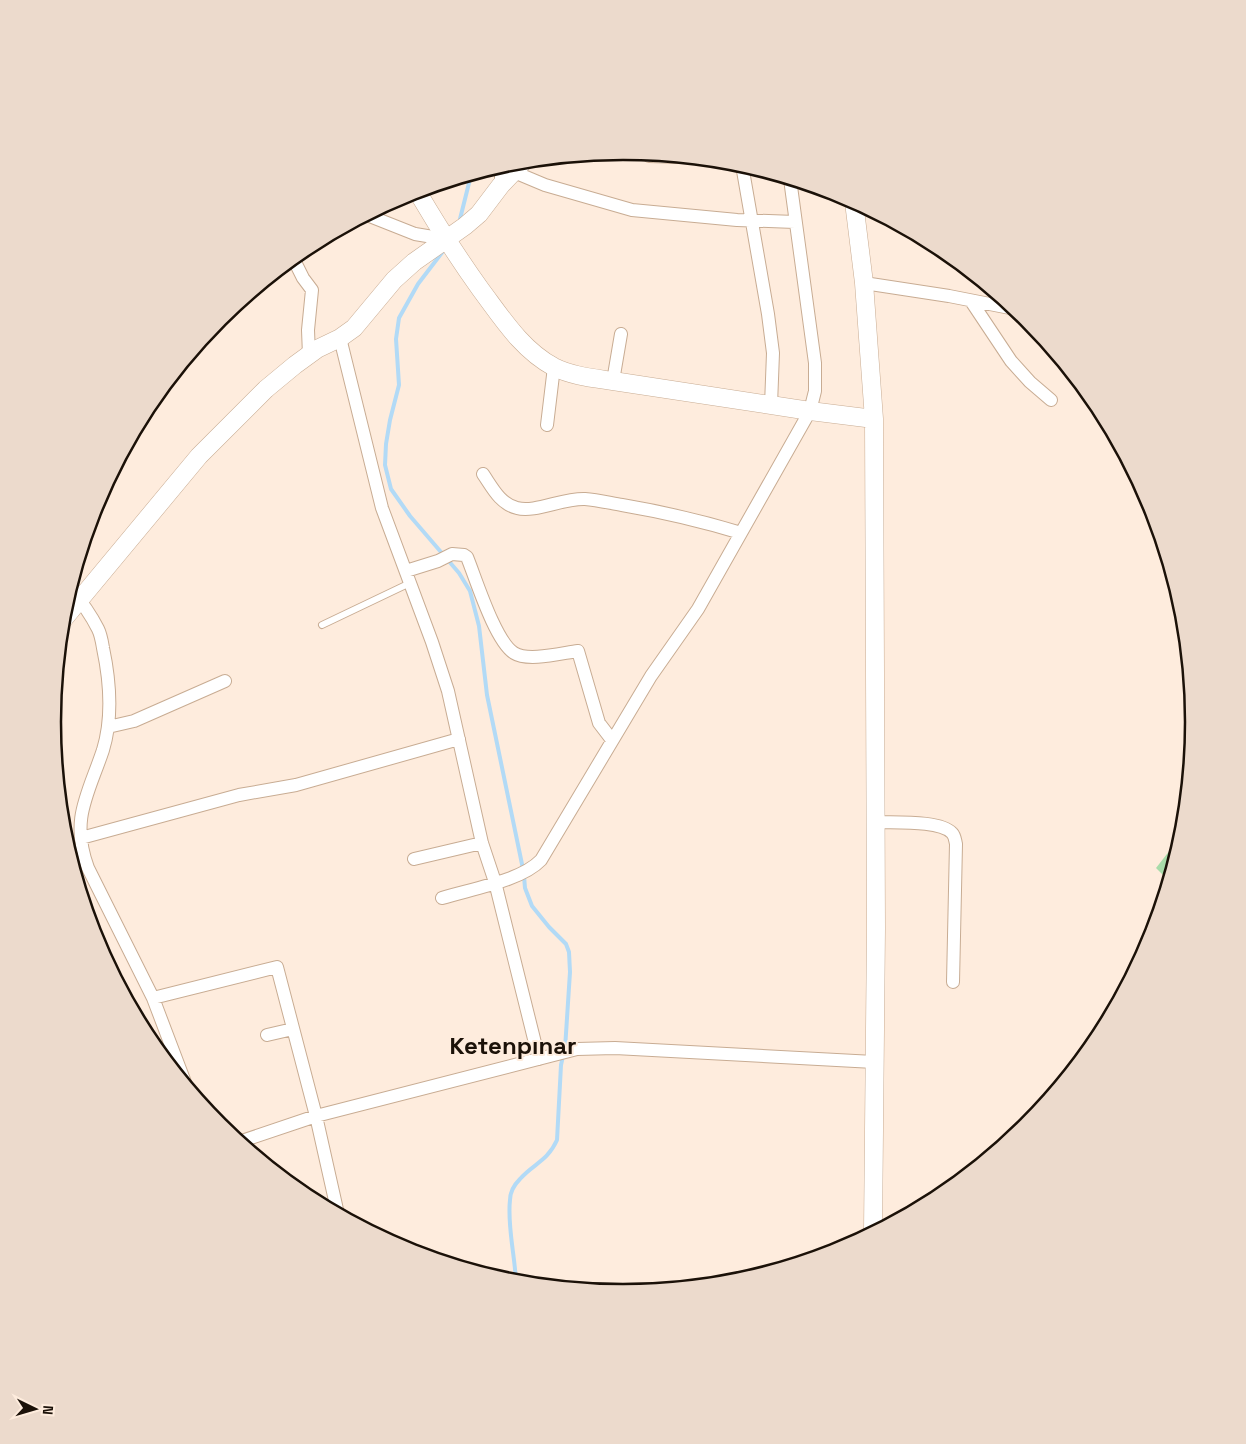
<svg xmlns="http://www.w3.org/2000/svg" width="1246" height="1444" font-family="'Space Grotesk',sans-serif">
<rect width="100%" height="100%" fill="#feecdd"/>
<path fill="#a8dba9" d="M1179,843L1168,880L1156,868L1174,845Z"/>
<g fill="none" stroke-linecap="round" stroke-linejoin="round">
<path stroke="#b2daf6" stroke-width="4" d="M460,219L471,175
M444,250L418,284L399,318L396,339L399,385L390,420L386,444L385,465L391,489L410,516L459,573L470,591L479,626L487,695L523,869
M524,876L525,888L532,906L549,927L566,944L569,952L570,972L565,1049
M516,1282C515,1256 507,1225 510,1200C510,1192 514,1185 520,1179C534,1163 547,1162 557,1140L561,1065L563,1056"/>
<g stroke="#c8ac93" stroke-width="8">
<path id="lane" d="M322,625L410,583"/>
</g>
<g stroke="#c8ac93" stroke-width="14">
<path id="street" d="M649,156L680,157
M742,165L768,314L773,353L771,405
M514,172L545,185L632,210L737,220L795,222
M501,185V166
M367,215L415,234L445,239
M293,258L303,278L312,290L308,330L309,355
M864,283L949,296L1015,309
M971,301L1011,361L1030,382L1051,400
M340,338L382,508L432,642L448,691L482,843L495,882L539,1059
M613,381L621,334
M547,425L554,367
M483,474C492,487 500,504 517,508C535,513 563,498 585,499C597,500 610,503 622,505C663,512 702,521 741,533
M406,571L438,561L452,554L464,555L467,557C476,579 495,641 514,653C528,662 562,653 578,651L599,723L612,740
M70,588C81,601 91,615 98,629C101,635 102,642 103,648C110,681 113,717 103,750C88,795 70,819 88,868L153,998L186,1085
M108,727L134,721L225,681
M876,822C894,823 940,820 952,833C955,836 955,840 956,844L953,982
M81,838L239,795L296,785L459,739
M414,859L482,843
M442,898C471,889 521,881 541,860L651,676L698,609L810,411L815,391V363L790,179
M153,998L277,967L316,1116L338,1214
M267,1035L293,1029
M239,1142L316,1116L577,1049L615,1048L874,1062"/>
</g>
<g stroke="#c8ac93" stroke-width="19">
<path id="secondary" d="M417,191C437,225 458,258 481,290C502,318 522,350 554,367C572,376 593,378 613,381L810,411L874,419
M854,202L864,283L874,419L876,928L873,1232
M62,621L199,456L266,389L295,365L317,349L340,338L354,328L394,280L414,262L465,226L479,214L501,185L524,161"/>
</g>
<use href="#lane" stroke="#fff" stroke-width="6"/>
<use href="#street" stroke="#fff" stroke-width="12"/>
<use href="#secondary" stroke="#fff" stroke-width="18"/>
</g>
<g text-anchor="middle" stroke-width="4" stroke-linejoin="round" paint-order="stroke">
<g font-size="24" font-weight="bold" fill="#1b1108" stroke="#feecdd">
<text x="513" y="1054">Ketenpınar</text>
</g>
</g>
<path d="M0 0H1246V1444H0ZM61 722a562 562 0 1 1 1124 0a562 562 0 1 1-1124 0Z" fill="#ecdacc" fill-rule="evenodd"/>
<path fill="none" stroke="#1b1108" stroke-width="2.5" d="M61 722a562 562 0 1 1 1124 0a562 562 0 1 1-1124 0Z"/>
<g transform="translate(35 1409) rotate(95)" stroke="#feecdd" stroke-width="4" paint-order="stroke">
<path d="M0-4L9 19L0 12L-9 19Z" fill="#1b1108"/>
<text y="-8" font-size="14" font-weight="bold" text-anchor="middle" fill="#1b1108">N</text>
</g>
</svg>
